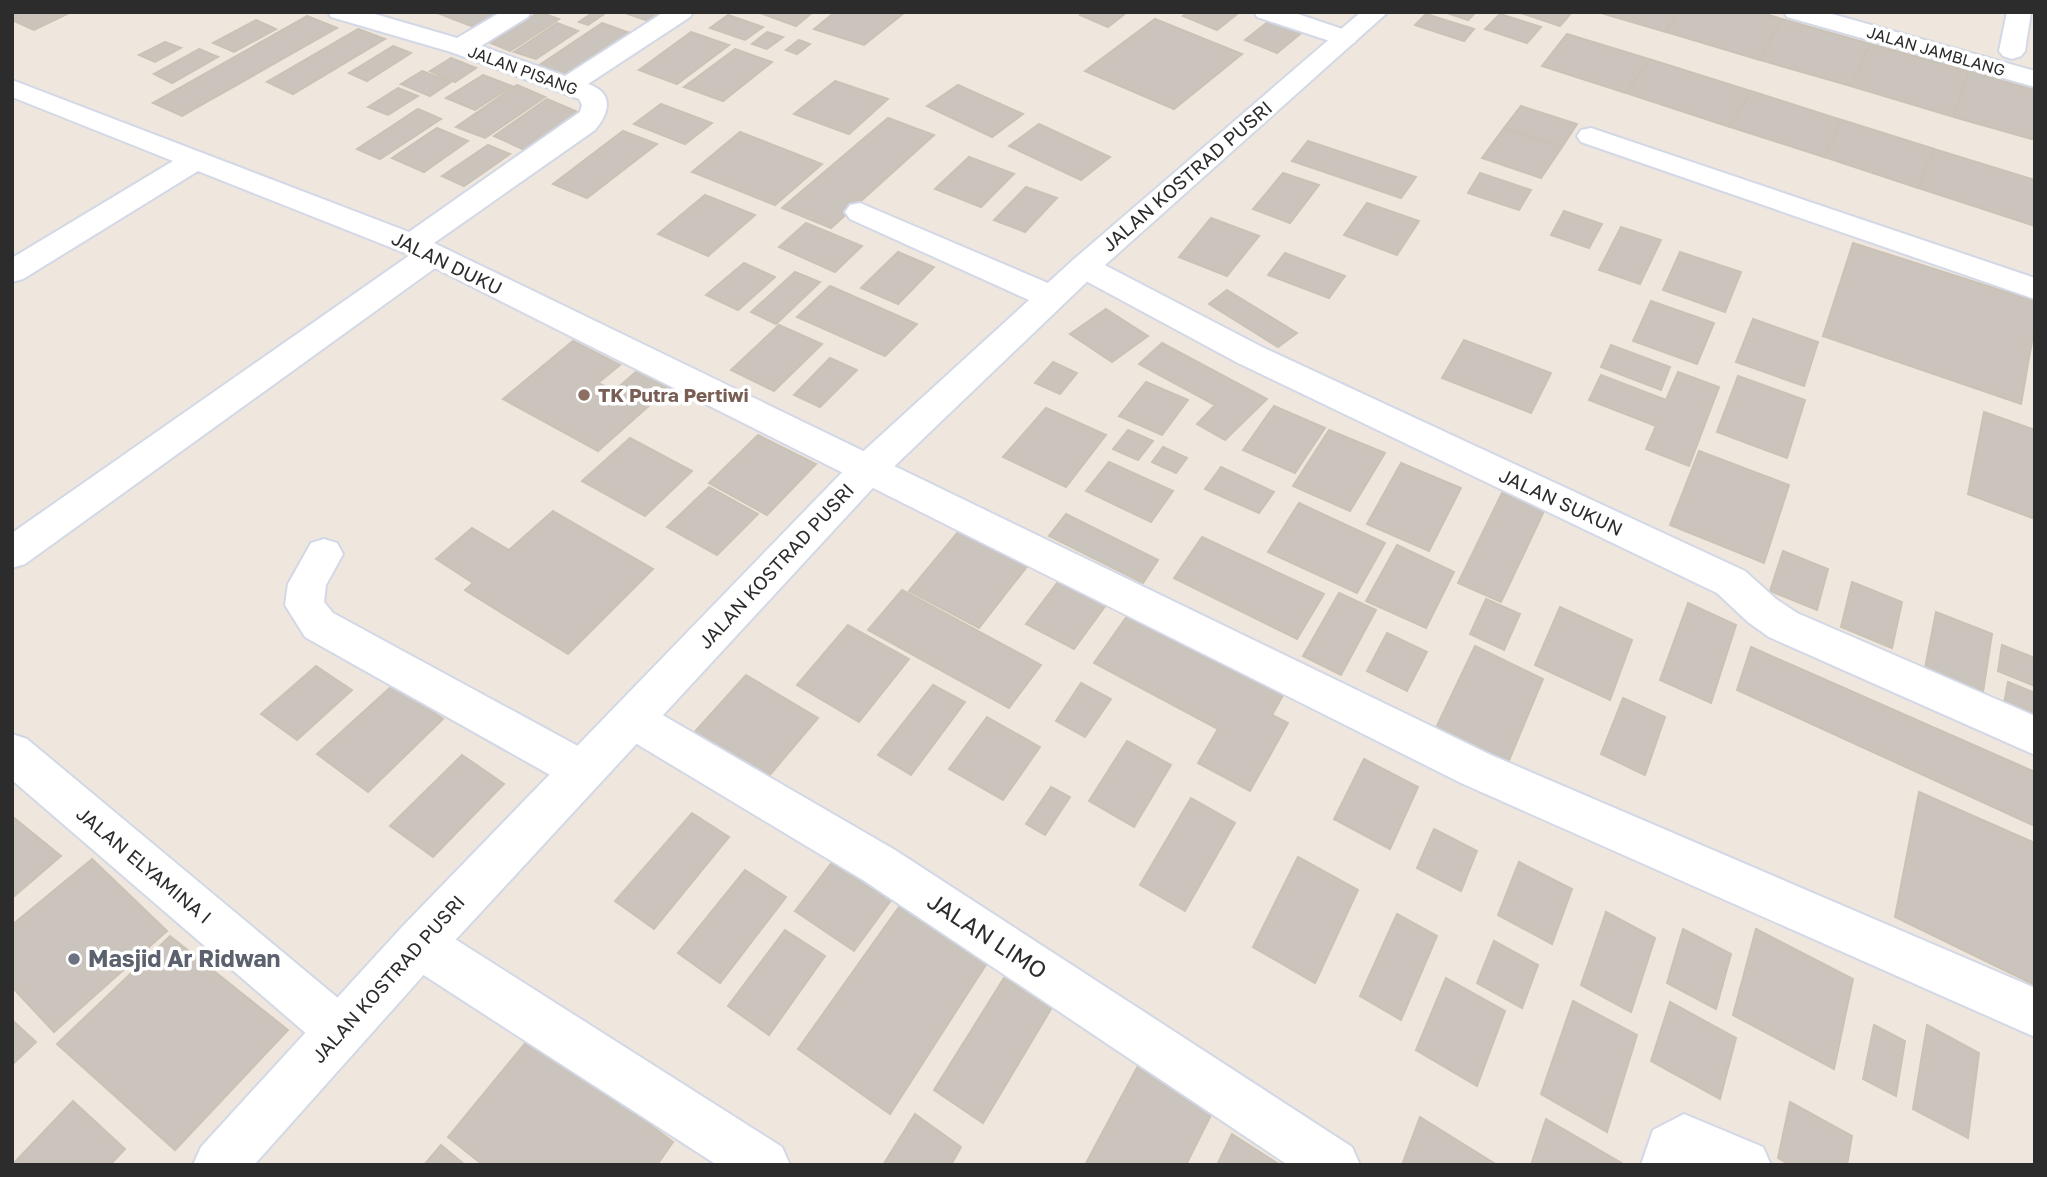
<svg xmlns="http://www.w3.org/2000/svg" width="2047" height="1177" font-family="'Golos Text',sans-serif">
<rect width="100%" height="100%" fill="#efe6dd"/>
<path fill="#cac4bc" stroke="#cbc2b6" stroke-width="2" d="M19,12H71L34,30L12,20V15Z
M435,12H501L476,28Z
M539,12L559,19L510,51L491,43Z
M594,12H607L588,25L579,22Z
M630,12H672L657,24L628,14Z
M757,12H813L796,26Z
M835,12H904V13L864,45L814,29Z
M1084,12H1127L1108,27L1080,15Z
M1188,12H1231L1237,14L1217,30L1183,16Z
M1444,12H1476L1468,20Z
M1518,12H1572L1560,26Z
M1598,12H1678L1666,32Z
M1678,12H1759L1782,19L1760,60L1666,32Z
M1426,14L1474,29L1464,41L1415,25Z
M1500,14L1541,27L1527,43L1485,29Z
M728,15L763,27L745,40L710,28Z
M307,16L337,28L182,116L153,103Z
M1274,17L1306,29L1277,53L1245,40Z
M1155,19L1242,54L1174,109L1085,71Z
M1782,19L1870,44L1851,86L1760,60Z
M256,20L276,29L234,52L213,43Z
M557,23L578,31L536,59L514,52Z
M602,23L630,33L567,76L538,66Z
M358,29L385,39L293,94L267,82Z
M691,32L729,45L677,84L639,70Z
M767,32L783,37L767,49L752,44Z
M1567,34L1649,59L1626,93L1542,66Z
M799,40L810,44L797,54L786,50Z
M165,42L181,48L155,62L139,55Z
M1870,44L1969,71L1954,117L1851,86Z
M393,46L411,53L367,81L349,73Z
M199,49L218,57L172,83L154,74Z
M735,49L772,62L723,101L684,87Z
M451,58L476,68L455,82L430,71Z
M1649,59L1751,91L1730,127L1626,93Z
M422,71L451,82L430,96L401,84Z
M1969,71L2035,90V140L1954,117Z
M483,75L512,86L475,110L446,98Z
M835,81L888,99L849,134L794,114Z
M517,85L545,97L485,138L456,127Z
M958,85L1023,114L992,137L927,106Z
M398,88L418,96L388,115L368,107Z
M1751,91L1842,120L1824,157L1730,127Z
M547,99L580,113L527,151L494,136Z
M661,104L712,123L685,144L634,124Z
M1521,106L1577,124L1562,147L1504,128Z
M418,109L441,119L380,159L357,149Z
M888,118L934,135L831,228L782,208Z
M1842,120L1934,149L1918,188L1824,157Z
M1039,124L1110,157L1081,180L1009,146Z
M437,128L468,141L424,172L392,158Z
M1504,128L1562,147L1541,178L1482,158Z
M623,131L657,144L587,198L553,184Z
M740,132L822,164L775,205L692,172Z
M1308,141L1416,177L1401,198L1292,161Z
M488,145L510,154L464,186L442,176Z
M1934,149L2035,180V226L1918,188Z
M969,157L1014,174L981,207L935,189Z
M1283,173L1319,185L1290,223L1253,209Z
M1480,173L1531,190L1519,210L1468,193Z
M1026,187L1057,198L1025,232L994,220Z
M705,195L755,215L708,256L658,234Z
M1367,203L1419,221L1397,255L1344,235Z
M1564,211L1602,224L1589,248L1551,235Z
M1211,218L1259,236L1227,276L1179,257Z
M806,223L862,246L835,272L779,247Z
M1621,227L1661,240L1640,284L1599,270Z
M1853,243L2035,301V324L2021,404L1823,336Z
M898,252L934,267L898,304L861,288Z
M1680,252L1741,272L1725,312L1663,290Z
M1285,253L1345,276L1329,298L1268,275Z
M744,263L775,277L738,310L706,295Z
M795,272L820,282L776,324L751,312Z
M830,286L917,324L885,356L797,317Z
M1227,290L1297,333L1278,347L1209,304Z
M1651,301L1714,323L1697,364L1633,341Z
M1106,309L1148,336L1112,362L1070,334Z
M1753,319L1818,342L1804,386L1736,362Z
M779,325L822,344L774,391L731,370Z
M1464,340L1551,373L1531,413L1442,378Z
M573,341L620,365L598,383L614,391L637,371L669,388L598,451L503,399Z
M1162,343L1267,399L1225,440L1197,424L1215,405L1139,364Z
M1611,345L1670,367L1661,390L1601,367Z
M830,358L857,370L820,407L794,395Z
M1053,362L1077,373L1060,394L1035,383Z
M1678,372L1719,387L1689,466L1646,449L1656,426L1589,400L1601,375L1666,400Z
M1738,376L1805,400L1787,458L1717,432Z
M1146,382L1188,400L1162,435L1119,416Z
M1274,406L1325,428L1295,473L1243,450Z
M1046,408L1106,435L1066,487L1003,457Z
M1984,412L2035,430V519L1968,494Z
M1128,430L1153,441L1138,460L1113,449Z
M1329,430L1385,453L1350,511L1293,486Z
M758,435L816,464L767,515L709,483Z
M630,438L692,471L645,516L582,481Z
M1163,447L1187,458L1176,473L1152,462Z
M1699,451L1789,485L1764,563L1670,525Z
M1109,462L1173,491L1151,522L1086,491Z
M1401,463L1461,488L1429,551L1367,524Z
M1221,467L1274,492L1259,513L1205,489Z
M709,487L758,514L717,555L667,527Z
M1502,493L1544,511L1501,602L1458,583Z
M1299,503L1385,543L1357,593L1268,552Z
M553,511L653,569L568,654L465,590L473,583L436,559L472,528L509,550Z
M1066,514L1158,560L1143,583L1049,536Z
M963,526L1032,560L979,628L909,591Z
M1202,537L1324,594L1297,639L1174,578Z
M1397,545L1454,572L1426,628L1366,601Z
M1783,551L1828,569L1817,610L1770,591Z
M1064,574L1111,598L1074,649L1026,624Z
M1852,582L1902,602L1892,648L1841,627Z
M902,590L1041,665L1009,708L868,630Z
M1339,593L1376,610L1341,675L1303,656Z
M1486,599L1520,614L1504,650L1470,634Z
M1688,603L1736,625L1711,703L1660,680Z
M1560,607L1632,640L1610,700L1535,665Z
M1130,612L1286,690L1272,715L1288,723L1250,791L1198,763L1218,729L1094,663Z
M1936,612L1992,634L1983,692L1925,668Z
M848,625L909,659L859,722L797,685Z
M1387,633L1427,652L1407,691L1367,671Z
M2002,645L2035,658V686L1998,671Z
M1475,646L1543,679L1505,770L1433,734Z
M1751,647L2035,772V826L1737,690Z
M316,666L352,690L297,740L261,714Z
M746,675L818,718L763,783L690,737Z
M2008,682L2035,693V717L2004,704Z
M1081,683L1111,699L1085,737L1056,721Z
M393,685L443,719L368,792L317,754Z
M933,685L965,702L911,775L878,755Z
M1623,698L1665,717L1645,775L1601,754Z
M987,717L1040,747L1003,800L949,769Z
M1127,741L1171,765L1134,827L1089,801Z
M462,755L504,784L433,857L390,826Z
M1364,759L1418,787L1390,849L1334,819Z
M1051,787L1070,797L1045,835L1026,824Z
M1919,792L2035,843V985L1895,917Z
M1191,798L1235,823L1185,911L1140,885Z
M692,813L729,837L654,929L615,901Z
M13,817L61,856L12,898V818Z
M1434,829L1477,851L1461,891L1417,868Z
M839,853L897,892L854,951L795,911Z
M1298,857L1358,890L1315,983L1253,947Z
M92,859L167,931L54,1032L12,987V925Z
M1519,862L1572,889L1552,944L1498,915Z
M745,870L786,897L720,983L678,953Z
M901,904L989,960L890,1114L798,1049Z
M1606,912L1655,938L1631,1012L1581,985Z
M1397,914L1437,936L1401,1020L1360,996Z
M1683,929L1731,954L1716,1009L1667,983Z
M1756,929L1853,979L1834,1069L1733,1015Z
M785,930L825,956L769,1035L728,1006Z
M170,936L288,1030L175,1150L57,1044Z
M1494,941L1538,965L1522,1008L1477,983Z
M1004,978L1051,1009L983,1123L934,1090Z
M1446,978L1505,1011L1477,1086L1416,1050Z
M1573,1001L1637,1035L1607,1132L1541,1094Z
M1670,1002L1736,1038L1720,1099L1651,1061Z
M12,1020L36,1042L12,1065Z
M1874,1025L1905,1041L1896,1096L1863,1079Z
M1927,1025L1979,1053L1968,1138L1913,1109Z
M531,1036L673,1142L657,1165H483L448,1137Z
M1139,1064L1213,1111L1186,1165H1085Z
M73,1101L125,1149L110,1165H12Z
M1790,1102L1852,1136L1847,1165H1790L1778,1158Z
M915,1114L961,1147L951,1165H883Z
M1420,1117L1497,1165H1402Z
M1546,1119L1625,1165H1531Z
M1232,1134L1280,1165H1217Z
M441,1145L465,1165H424Z"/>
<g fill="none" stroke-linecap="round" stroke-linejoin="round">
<g stroke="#d2d8e6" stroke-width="4">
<path id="minor" d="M328,12H368L457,38L501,12H531L528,17L481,46L565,76L664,12H693L690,17L588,84C614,93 610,112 595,130L434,243L1491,755L2035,988V1037L1461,783L435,268L25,564L12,568V533L410,255L198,171L23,279L12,282V258L173,161L12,97V80L409,232L580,112L582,105L579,99L451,52L331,17Z
M1254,12H1292L1354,33L1358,38L1354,43L1345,46L1257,17Z
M1784,12H1825L2035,71V87L1787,17Z
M2007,12H2031L2025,51L2021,56L2012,59L2003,56L1999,51Z
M1591,128L2035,278V299L1581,142L1577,136L1581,130Z
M860,203L1062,289L1067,297L1062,305L1051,308L1040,305L850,219L845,212L850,205Z
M1084,257L1095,260L1262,347L1745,571L1776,599L1797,613L2035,716V755L1769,637L1748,622L1717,593L1238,363L1073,274L1069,267L1073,260Z
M324,539L337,543L343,554L326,585L324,602L333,613L598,757L604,771L598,785L583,790L568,785L305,637L285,605L288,584L311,543Z
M632,701L647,706L895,850L1352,1147L1360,1165H1288L863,880L617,732L611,719L617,706Z
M12,734L27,739L357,1014L364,1031L357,1048L340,1055L323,1048L12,780Z
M419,921L436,927L782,1147L790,1165H717L402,961L396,944L402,927Z
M1684,1114L1763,1147L1771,1165H1641L1653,1130Z"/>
</g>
<g stroke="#d2d8e6" stroke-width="4">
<path id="tertiary" d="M1361,12H1388L1095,274L882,478L436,961L254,1165H193L201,1147L402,927L856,458L1073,260Z"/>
</g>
<use href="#minor" fill="#fff" fill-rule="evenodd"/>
<use href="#tertiary" fill="#fff" fill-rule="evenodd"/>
</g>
<circle fill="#8d6e63" stroke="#fff" stroke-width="2.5" cx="584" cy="395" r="7"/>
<circle fill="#6b7280" stroke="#fff" stroke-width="2.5" cx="74" cy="959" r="7"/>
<g text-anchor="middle" stroke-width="7" stroke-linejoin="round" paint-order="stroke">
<g font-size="16" fill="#2c2c2c" stroke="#fff">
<text transform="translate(1936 51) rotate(16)" y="6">JALAN JAMBLANG</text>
<text transform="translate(523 70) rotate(20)" y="6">JALAN PISANG</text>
</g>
<g font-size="19" fill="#2c2c2c" stroke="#fff">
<text transform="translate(1187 176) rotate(-41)" y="7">JALAN KOSTRAD PUSRI</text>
<text transform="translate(447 263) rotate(26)" y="7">JALAN DUKU</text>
<text transform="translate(1561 502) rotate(25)" y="7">JALAN SUKUN</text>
<text transform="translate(776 566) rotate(-47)" y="7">JALAN KOSTRAD PUSRI</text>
<text transform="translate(144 865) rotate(40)" y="7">JALAN ELYAMINA I</text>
<text transform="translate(388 979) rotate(-48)" y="7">JALAN KOSTRAD PUSRI</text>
</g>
<g font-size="19" font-weight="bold" fill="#785e54" stroke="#fff" text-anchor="start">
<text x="598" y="402">TK Putra Pertiwi</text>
</g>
<g font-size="23" fill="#2c2c2c" stroke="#fff">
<text transform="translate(987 936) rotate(33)" y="8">JALAN LIMO</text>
</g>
<g font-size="23" font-weight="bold" fill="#5b616d" stroke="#fff" text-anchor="start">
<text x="88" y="967">Masjid Ar Ridwan</text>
</g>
</g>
<rect width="2047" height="1177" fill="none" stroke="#2c2c2c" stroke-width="28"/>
</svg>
